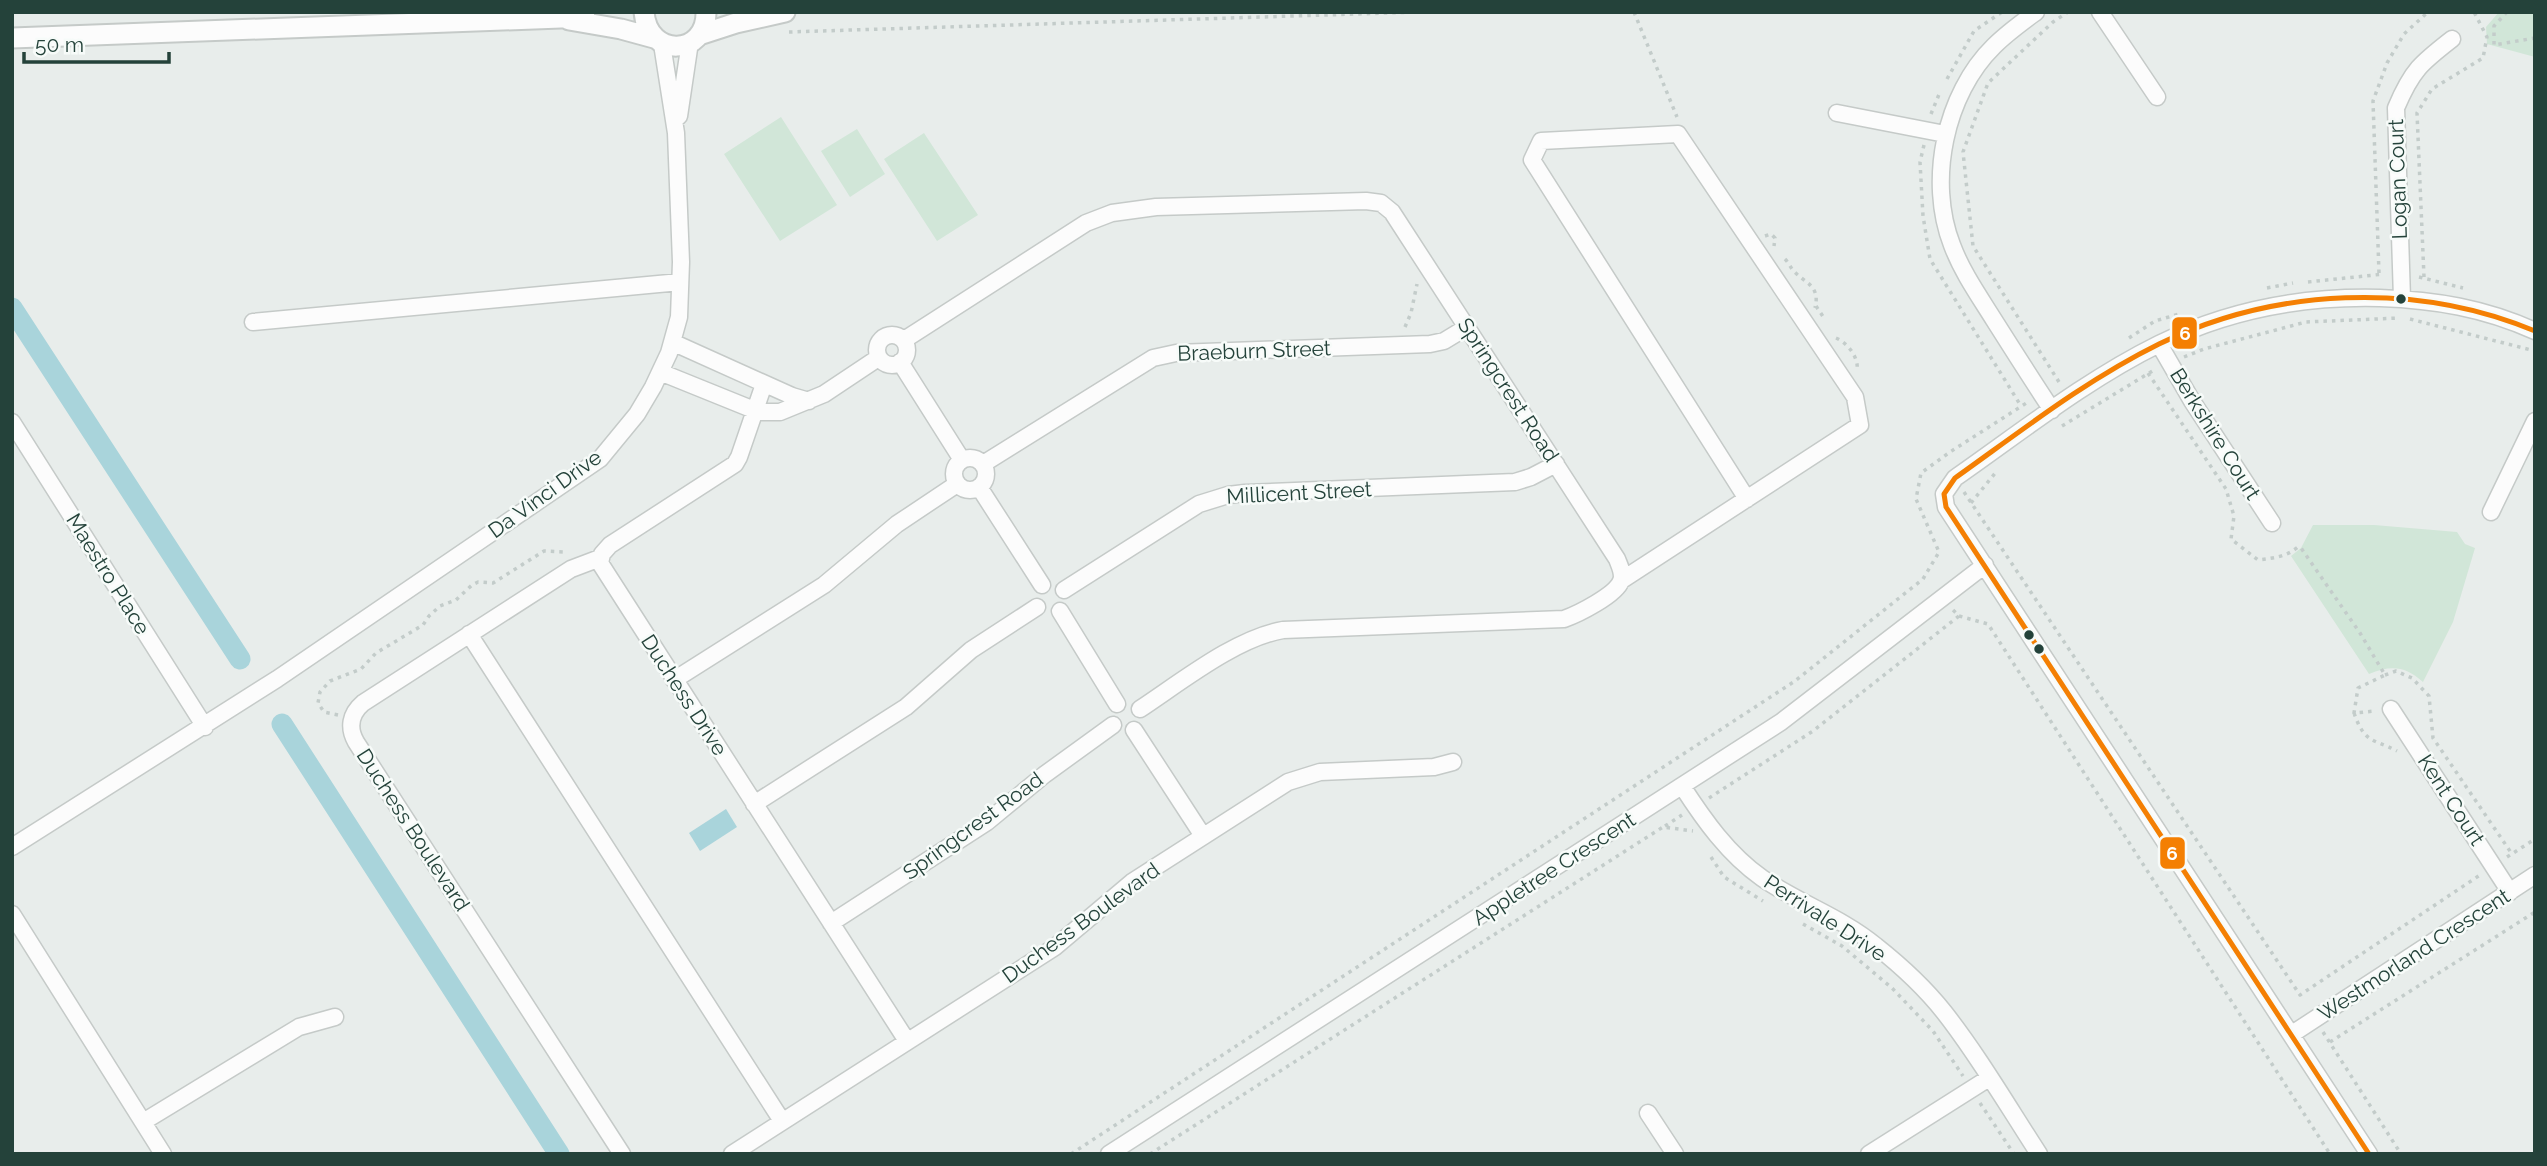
<svg xmlns="http://www.w3.org/2000/svg" width="2547" height="1166" font-family="Raleway,sans-serif">
<rect width="100%" height="100%" fill="#e8edeb"/>
<path fill="#d1e6d8" d="M2499,12H2535V57L2487,44L2486,27Z
M781,117L837,205L780,241L724,154Z
M857,129L885,174L850,197L821,151Z
M924,133L978,215L937,241L884,159Z
M2313,525H2374L2457,532L2465,544L2475,548L2453,622L2423,682C2405,666 2391,665 2369,674L2291,556L2301,548Z"/>
<path fill="#a9d4db" d="M726,809L737,827L700,851L689,833Z"/>
<g fill="none" stroke-linecap="round" stroke-linejoin="round">
<path stroke="#a9d4db" stroke-width="21" d="M12,308L240,659
M282,724L559,1154"/>
<g stroke="#c5cac8" stroke-width="19">
<path id="minor" d="M2036,12C2021,23 2007,33 1994,46C1945,94 1927,181 1952,245C1962,272 1979,296 1994,320C2013,350 2032,380 2052,410
M2100,12L2157,97
M1837,113L1945,134
M679,116L690,42
M2402,299L2396,108C2412,70 2421,63 2452,39
M253,322L680,282
M877 350a15 15 0 1 1 30 0a15 15 0 1 1-30 0Z
M904,340L1086,223L1112,213L1156,207L1366,201L1381,203L1392,212L1617,559C1620,567 1624,574 1621,581C1616,595 1578,614 1564,619L1283,630C1236,638 1181,682 1140,709
M672,342L792,396L809,401
M2159,344L2192,401L2272,523
M900,362L962,460
M660,372L759,412H780L824,394L878,358
M764,384L739,457L735,464L610,545L602,554L600,563L907,1041
M12,422L205,727
M954 474a16 16 0 1 1 32 0a16 16 0 1 1-32 0Z
M983,464L1153,358L1176,353L1430,344L1444,341L1467,327
M979,487L1042,585
M2491,512L2535,421
M600,558L571,569L363,703C350,714 348,728 356,742L622,1154
M1622,580L1860,425L1855,397L1678,134L1541,141L1532,160L1747,499
M1064,590L1199,504L1228,495L1245,493L1515,482L1531,477L1556,464
M1060,611L1117,704
M469,634L782,1121
M674,680L824,585L897,524L957,484
M2391,709L2510,892
M1134,730L1203,836
M1682,786C1704,820 1728,854 1762,878C1798,903 1841,917 1876,946C1900,965 1925,988 1944,1012C1978,1055 2009,1108 2039,1154
M754,804L906,707L971,650L1037,607
M12,847L277,679L600,459L637,414L653,387L669,353L679,317L681,262L676,133L662,44
M12,914L163,1154
M831,923L987,822L1044,775L1113,725
M2292,1034L2535,875
M1648,1113L1675,1154
M143,1122L299,1027L335,1017
M732,1154L1055,947L1132,882L1288,782L1320,772L1434,767L1453,762
M1109,1154L1781,722L1985,565
M1869,1154L1989,1078
M2369,1154L1946,507L1944,494L1955,478C2021,432 2086,380 2159,344C2228,310 2304,296 2380,298C2435,300 2484,308 2535,331"/>
</g>
<g stroke="#c5cac8" stroke-width="23">
<path id="tertiary" d="M644,12C648,59 707,56 706,12
M569,20L621,29L654,38
M699,35L736,23L785,12
M12,38L561,18L585,12"/>
</g>
<path stroke="#c3ccca" stroke-width="3.5" stroke-dasharray="3.5 5" stroke-linecap="butt" d="M1634,12L1677,117
M2507,12L2494,26V45L2535,38
M789,32L1419,12
M1947,79L1974,31L2002,12
M1931,114L1940,92
M1924,145L1920,162L1923,216L1930,259L2021,406
M1765,236L1771,234L1775,238L1774,246
M1785,259C1788,262 1790,266 1792,269C1803,283 1821,284 1815,308
M2379,273L2373,101L2387,63L2404,34L2428,12
M2419,277L2463,288
M2424,277L2417,113L2432,89L2483,58L2487,37L2474,12
M2308,282L2384,274
M2267,288L2293,283
M1816,306L1824,318
M2410,319L2535,351
M1405,327L1411,313L1417,284
M1836,338C1848,343 1859,358 1857,370
M2129,338L2155,321L2179,314
M2184,357L2204,349L2306,322L2399,318
M2148,373L2226,489L2234,516L2231,539L2258,560C2274,558 2286,557 2298,547L2301,548L2360,633L2385,675L2358,688L2354,713L2375,711
M2059,382L1973,246L1963,152L1988,83L2053,22L2068,12
M2062,426L2154,370
M1964,492L2300,995L2480,875
M1971,503L1996,472
M1959,616L1988,624L2330,1154
M2385,675L2396,671L2412,678L2429,696L2433,738L2512,854
M2354,713C2365,744 2372,738 2397,751
M338,715L324,712L318,703L320,692L330,681L361,669L376,653L423,625L429,616L440,606L456,600L472,585L478,582L493,583L544,551L565,552
M1709,798L1813,731L1959,616L1953,610
M1665,826L1682,815
M1711,857L1724,877L1763,901
M2507,857L2535,839
M1803,924L1842,946L1892,988L1933,1031L1963,1076
M2323,1032L2401,1154
M2330,1042L2535,912
M1980,1103L2014,1154
M1071,1154L1795,681L1923,579L1939,552L1916,499L1921,473L1950,452L2028,402
M1150,1154L1663,827L1693,831"/>
<use href="#minor" stroke="#fcfcfc" stroke-width="16"/>
<use href="#tertiary" stroke="#fcfcfc" stroke-width="19"/>
<g stroke="#f7fbf9" stroke-width="10">
<path id="bus-1" d="M2369,1154L1946,507L1944,494L1955,478C2021,431 2086,380 2159,344C2274,288 2416,281 2535,331"/>
</g>
<use href="#bus-1" stroke="#f47f03" stroke-width="5"/>
</g>
<g fill="#24423a" stroke="#f7fbf9" stroke-width="2.5">
<circle cx="2401" cy="299" r="6"/>
<circle cx="2029" cy="635" r="6"/>
<circle cx="2039" cy="649" r="6"/>
</g>
<g text-anchor="middle" stroke-width="5" stroke-linejoin="round" paint-order="stroke">
<g font-size="21" fill="#24423a" stroke="#f7fbf9">
<text transform="translate(2398 179) rotate(-92)" y="7">Logan Court</text>
<text transform="translate(1254 351) rotate(-2)" y="7">Braeburn Street</text>
<text transform="translate(1508 390) rotate(57)" y="7">Springcrest Road</text>
<text transform="translate(2215 434) rotate(58)" y="7">Berkshire Court</text>
<text transform="translate(1299 493) rotate(-3)" y="7">Millicent Street</text>
<text transform="translate(545 494) rotate(-36)" y="7">Da Vinci Drive</text>
<text transform="translate(108 574) rotate(58)" y="7">Maestro Place</text>
<text transform="translate(684 695) rotate(57)" y="7">Duchess Drive</text>
<text transform="translate(2451 800) rotate(57)" y="7">Kent Court</text>
<text transform="translate(973 826) rotate(-36)" y="7">Springcrest Road</text>
<text transform="translate(413 830) rotate(57)" y="7">Duchess Boulevard</text>
<text transform="translate(1554 869) rotate(-33)" y="7">Appletree Crescent</text>
<text transform="translate(1825 918) rotate(33)" y="7">Perrivale Drive</text>
<text transform="translate(1081 923) rotate(-36)" y="7">Duchess Boulevard</text>
<text transform="translate(2414 955) rotate(-33)" y="7">Westmorland Crescent</text>
</g>
</g>
<g stroke="#f7fbf9" stroke-width="2.5">
<rect x="2171" y="316" width="27" height="34" rx="7" fill="#f47f03"/>
<rect x="2159" y="836" width="27" height="34" rx="7" fill="#f47f03"/>
</g>
<g font-size="19" text-anchor="middle" font-weight="bold" fill="#fff">
<text x="2185" y="340">6</text>
<text x="2172" y="860">6</text>
</g>
<rect width="2547" height="1166" fill="none" stroke="#24423a" stroke-width="28"/>
<path d="M24 52v10h145v-10" fill="none" stroke="#24423a" stroke-width="3.5"/>
<text x="35" y="52" font-size="21" fill="#24423a" stroke="#f7fbf9" stroke-width="5" paint-order="stroke">50 m</text>
</svg>
